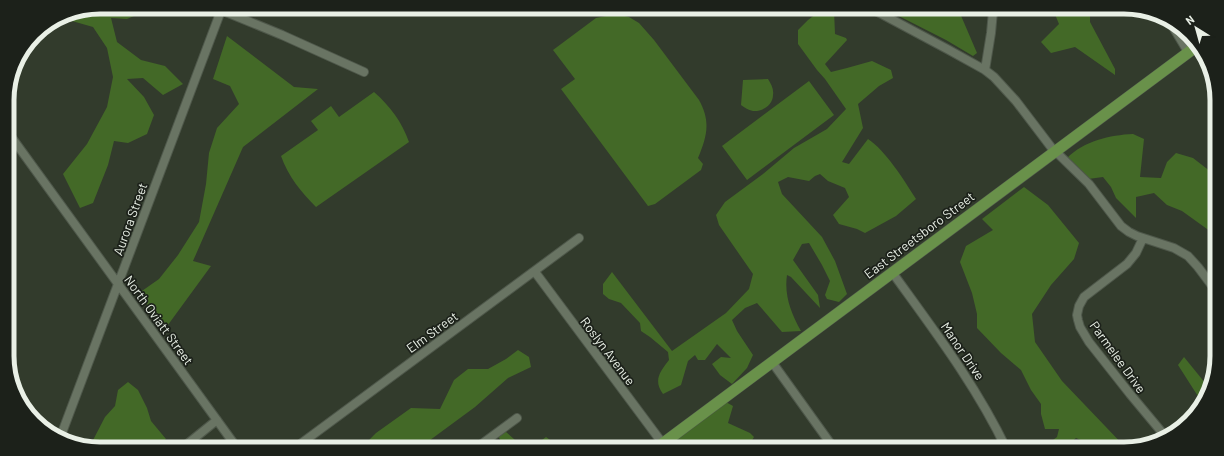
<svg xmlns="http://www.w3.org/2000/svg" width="1224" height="456" font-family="Barlow,sans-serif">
<rect width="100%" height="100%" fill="#323b2c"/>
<path fill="#436927" d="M100,7H155L127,19L111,18L117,42L141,60L165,66L183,84L163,95L143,78L127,79L144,97L154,115L147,134L128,143L114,141L108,165L93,203L80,208L63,174L87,144L107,107L113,77L107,48L93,27L72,21L57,23L55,20L64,14Z
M821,10H834L835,34L846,38L847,40L825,64L831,72L847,68L872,61L891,70L893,78L879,86L858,104L863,128L842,162L849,164L868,139C886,151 904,180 916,199L896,216L865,233L857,229L839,224L833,215L849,197L845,188L828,181L820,174L815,176L809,181L788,177L778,182L782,194L822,237L835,261L847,294L839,302L827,299L825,295L830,281L822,265L809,243L802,244L793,260L818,295L820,308L791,277L787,275C784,295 791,313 801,331L782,332L757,303L745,308L732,320L737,331L753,355L747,368L732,384L720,375L712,364L721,357L731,358L717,344L705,360H698L695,355L688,361L681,385L663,394C653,380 660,372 669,360L668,352L650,337L641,331L640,323L621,303L609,299L603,294V284L612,272L672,351L726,313L749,289L753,274L719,225L716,215L725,202L763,174L794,148L827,129L846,109L825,79L817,70L798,44V30L808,20Z
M889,11H959L977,53L973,56L946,40Z
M1054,12H1090V22L1115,69V75L1075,47L1051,53L1041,42L1059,24Z
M611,15H620L629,17L639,23L654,40L699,100C711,122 707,136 698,158L703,164L701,170L655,204L648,206L561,89L575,79L553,50L596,18Z
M227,36L294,87L318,89L243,147L193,261L211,266L165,329L139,293L159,279L178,255L199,222L206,184L209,153L217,128L239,104L230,86L213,79Z
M768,79C771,84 774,89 773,95C773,105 762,112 753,111C748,110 744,107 741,105L743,80Z
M809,81L834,115L747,180L722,146Z
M374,92C390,106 402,122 409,142L316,207C301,192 288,176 281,156L318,130L311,121L331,106L339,117Z
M1133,134L1144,139L1140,177L1161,178L1167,162L1176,153L1193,158L1215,175L1214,234L1182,211L1167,205L1154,193L1136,197V218L1116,198L1111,187L1103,177L1088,179L1067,158C1084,141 1110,135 1133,134Z
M1024,187L1048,205L1079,243L1074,259L1051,285L1032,314L1035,342L1062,381L1127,449H1095L1092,445L1076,438L1064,448L1045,446L1057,437L1059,429H1045L1041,414V404L1031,390L1021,370L1001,353L977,328V314L972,293L960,262L966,246L993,230L982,219Z
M518,350L529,357L531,367L508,378L475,407L422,446L364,445L376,433L411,408L440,409L454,380L468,369H488L506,359Z
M1184,357L1210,389L1201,401L1178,365Z
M128,382L138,390L147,408L151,421L166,439L159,444H91L105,417L115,406L118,390Z
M724,401L733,406L728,423L750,433L754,437L748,447H666Z
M505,431L515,440L517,446H504L498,436Z
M546,437L553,442L556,446H534Z"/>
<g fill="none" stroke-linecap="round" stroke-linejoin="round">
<g stroke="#4f584b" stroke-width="10">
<path id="minor" d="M221,10L282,35L364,72
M876,11L949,50L985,70L994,77L1016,101L1051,147L1089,184L1121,226L1129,232L1137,236L1174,248L1188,256L1198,267L1213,287
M1170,22L1188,52
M985,70L991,33L993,11
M7,131L235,445
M1143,238L1136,253L1127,264L1084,297L1079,306L1077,315L1078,320L1080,327L1089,342L1130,394L1165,436
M535,272L663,444
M892,272C933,329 976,385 1006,448
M772,362L833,447
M60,438L222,8
M186,445L217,420
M299,445L579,238
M479,446L517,418"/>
</g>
<g stroke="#4f584b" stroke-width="12">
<path id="major" d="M658,447L1197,46"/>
</g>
<use href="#minor" stroke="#697463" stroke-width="8"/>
<use href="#major" stroke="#69914a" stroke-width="11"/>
</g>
<g text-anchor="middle" stroke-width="3.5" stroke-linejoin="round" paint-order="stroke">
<g font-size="13" fill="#e9f0e6" stroke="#1c211a">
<text transform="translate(130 219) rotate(-70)" y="5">Aurora Street</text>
<text transform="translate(919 235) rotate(-37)" y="5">East Streetsboro Street</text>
<text transform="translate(159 320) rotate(54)" y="5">North Oviatt Street</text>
<text transform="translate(432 332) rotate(-36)" y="5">Elm Street</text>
<text transform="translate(608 351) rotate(53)" y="5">Roslyn Avenue</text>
<text transform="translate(963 351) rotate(56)" y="5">Manor Drive</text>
<text transform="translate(1118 357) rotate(54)" y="5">Parmelee Drive</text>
</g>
</g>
<path d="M0 0H1224V456H0ZM100 14H1124A86 86 0 0 1 1210 100V356A86 86 0 0 1 1124 442H100A86 86 0 0 1 14 356V100A86 86 0 0 1 100 14Z" fill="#1c211a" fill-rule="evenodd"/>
<path fill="none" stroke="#e9f0e6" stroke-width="5" d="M100 14H1124A86 86 0 0 1 1210 100V356A86 86 0 0 1 1124 442H100A86 86 0 0 1 14 356V100A86 86 0 0 1 100 14Z"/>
<g transform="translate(1196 28) rotate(323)" stroke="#1c211a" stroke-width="3" paint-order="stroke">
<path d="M0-3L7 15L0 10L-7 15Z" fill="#e9f0e6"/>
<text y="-6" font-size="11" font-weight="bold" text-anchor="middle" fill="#e9f0e6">N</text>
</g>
</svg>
